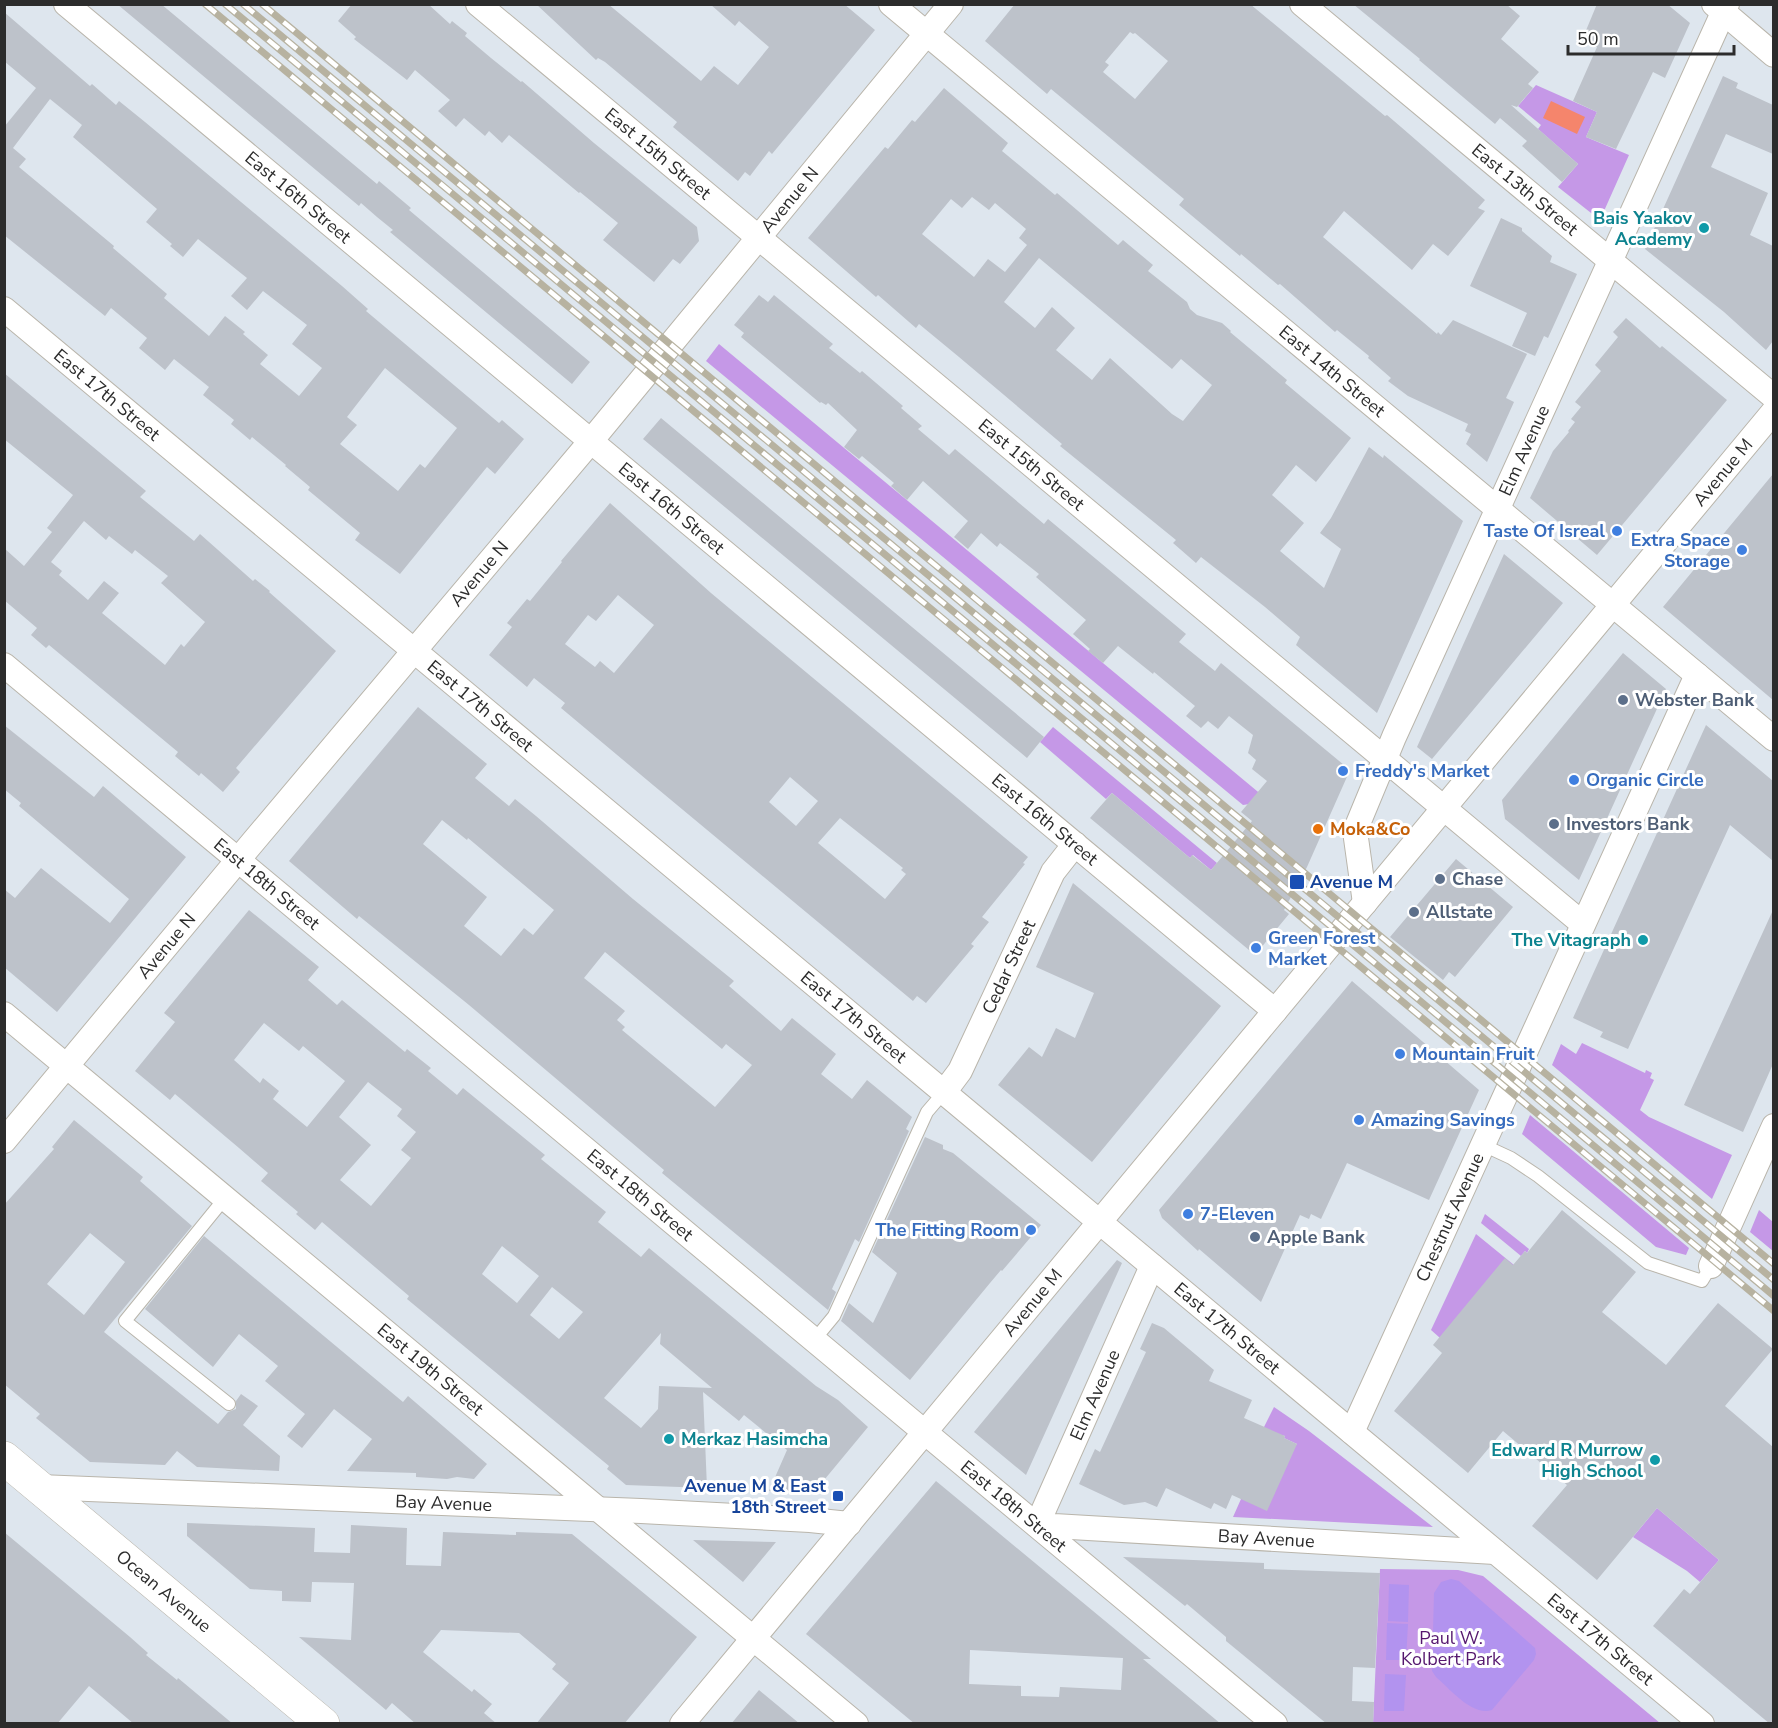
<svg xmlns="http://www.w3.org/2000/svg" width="1778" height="1728" font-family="'Nunito Sans',sans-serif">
<rect width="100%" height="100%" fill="#dee6ee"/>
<path fill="#c598e7" d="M1536,85L1597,112L1586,137L1629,155L1600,220L1558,187L1578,164L1538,129L1541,125L1518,106Z
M719,344L1269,801L1243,805L706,361Z
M1053,727L1217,863L1211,870L1193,855L1190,858L1112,793L1106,799L1040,742Z
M1582,1043L1645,1073L1646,1070L1652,1073L1650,1078L1654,1080L1640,1110L1649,1117L1732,1155L1712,1199L1552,1065L1561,1044L1576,1054Z
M1530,1115L1689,1248L1686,1255L1656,1247L1522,1134Z
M1759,1210L1773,1222V1251L1750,1232Z
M1485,1214L1529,1249L1527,1253L1525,1251L1521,1256L1481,1223Z
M1476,1234L1514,1265L1448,1345L1431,1330Z
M1274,1407L1309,1431L1433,1527L1233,1517L1241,1499L1297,1444L1284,1438L1285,1436L1262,1431Z
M1657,1508L1719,1560L1700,1582L1687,1571L1633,1537Z
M1380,1569L1458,1570L1483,1576L1660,1723L1373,1724Z"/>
<path fill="#b293ef" d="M1451,1579L1459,1581L1535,1648L1536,1654L1534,1660L1492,1710C1473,1717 1450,1689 1436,1677L1432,1671L1434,1593L1441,1582Z
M1389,1584L1409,1585L1408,1622L1388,1621Z
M1387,1623L1408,1624L1406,1660H1386Z
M1385,1674L1406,1675L1404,1711H1384Z"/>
<path fill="#f5856c" d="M1551,101L1585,117L1577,134L1543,118Z"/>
<path fill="#bdc2ca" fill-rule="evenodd" d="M117,4H161L377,184L379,181L411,208L409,210L590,362L572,384L390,232L393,230L377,217L361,203L359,206Z
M352,4H428L450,24L452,21L467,33L465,36L491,58L521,82L522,81L594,143L697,227L699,241L680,264L673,259L654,282L603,240L618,223L580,192L579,193L509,135L502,143L489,131L485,136L464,118L456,127L438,111L450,100L415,70L407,80L354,39L356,37L338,21Z
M536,4H608L701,81L714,66L738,85L769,47L739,21L735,26L710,4H844L875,30L772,154L769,151L750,176L745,172L738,181L673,127L677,122L605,62L598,58L596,60Z
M1015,4H1250L1385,116L1387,115L1401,127L1485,200L1478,208L1485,211L1448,256L1433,244L1412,270L1344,211L1323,237L1437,334L1438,332L1441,335L1453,320L1527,354L1506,398L1514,402L1487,462L1466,444L1471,434L1465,431L1468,424L1408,396L1388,381L1391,378L1368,358L1369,356L1337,330L1335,332L1280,284L1278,285L1241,254L1240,256L1179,205L1184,199L1051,89L1047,94L985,41ZM1130,32L1133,34L1135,33L1168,61L1135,99L1103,72L1109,65L1105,62Z
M1353,4H1506L1520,16L1501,39L1539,72L1528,84L1533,88L1517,107L1511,105L1578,164L1562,182L1522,146L1527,141L1500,118L1495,124L1419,60L1420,59Z
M1597,4H1667L1690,23L1665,78L1653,72L1616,149L1586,137L1597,112L1573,101L1597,47L1582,40Z
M4,12L90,86L92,84L116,105L119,101L145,122L342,286L368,309L366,311L499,423L502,420L524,439L495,474L487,467L400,574L355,540L360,533L308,490L310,487L285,466L286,465L252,437L250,440L231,424L234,420L203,395L209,387L174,359L165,370L139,348L147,338L111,308L105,316L4,235V127L36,88L4,61ZM50,99L82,125L73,137L157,209L146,222L172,244L170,246L183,257L198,239L247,278L231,296L247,310L263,291L307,325L292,344L322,368L299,396L260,364L268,355L243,334L245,332L225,316L209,336L164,298L167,294L113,248L114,246L19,167L26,159L13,148ZM385,368L457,428L425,468L420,464L398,491L340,444L357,425L347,417Z
M1723,76L1738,83L1736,88L1773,105V154L1726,134L1711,167L1768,193L1750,235L1773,246V341L1766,350L1724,312L1645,249Z
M944,88L1008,143L1002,151L1055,195L1057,193L1118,245L1123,240L1153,265L1148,271L1187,302L1190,309L1197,315L1222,323L1231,331L1230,332L1287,380L1285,383L1351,438L1316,482L1296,465L1272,495L1304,523L1280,551L1324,588L1341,549L1320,533L1331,518L1369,447L1383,458L1384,455L1463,521L1377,713L1296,645L1300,637L1265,607L1201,557L1196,563L1173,543L1176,540L1060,446L1062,444L959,357L919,324L916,328L878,295L876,297L808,238L885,147L888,149L912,120L915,122ZM972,197L989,210L995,203L1026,229L1019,238L1027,245L1005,272L988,259L974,277L922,234L951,199L962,208ZM1039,258L1172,369L1181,359L1212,385L1183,421L1172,414L1110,358L1092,380L1056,350L1075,328L1052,307L1035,328L1004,302Z
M1501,218L1522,228V231L1552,256L1550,262L1577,274L1548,338L1544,336L1535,356L1512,346L1527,313L1470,286Z
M759,295L768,302L774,295L833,344L829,348L860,373L862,371L903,406L901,408L922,426L918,429L949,455L955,449L1044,524L1048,519L1186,634L1179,642L1215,671L1221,663L1350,770L1307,867L1284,910L1289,914L1255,955L1090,818L1112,793L1190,858L1192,855L1211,870L1252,821L1241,812L1267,781L1252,769L1256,760L1248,753L1253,735L1229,716L1218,729L1208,721L1201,728L1186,716L1195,706L1154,672L1153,674L1118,646L1103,663L1088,651L1090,649L1073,634L1086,620L1036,577L1039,574L1000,543L997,547L981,533L968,549L954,537L968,521L923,481L907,500L891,486L894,483L862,456L859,459L844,447L857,430L828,403L826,405L821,402L820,403L741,337L744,333L734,325Z
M1626,318L1660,348L1662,346L1727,400L1597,555L1530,498L1553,451L1569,432L1568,431L1575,422L1571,419L1581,407L1575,402L1601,371L1595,365L1618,337L1613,332Z
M4,373L146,491L140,497L194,541L200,534L253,581L255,579L270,591L269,592L336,651L236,768L240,772L223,792L201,773L199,776L175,756L178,752L49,645L46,648L31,635L37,628L4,600V548L24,566L52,532L47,528L73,495L4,439ZM84,521L106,540L109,536L132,554L135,550L168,576L161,583L205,622L184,647L181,644L165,665L102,613L119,593L104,581L88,600L59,575L62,571L51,562Z
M661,418L1044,737L1027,758L643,439Z
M1773,474V700L1663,607Z
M610,503L711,593L1028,857L1023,863L1025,864L982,917L989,922L971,944L974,946L926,1003L917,996L913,1001L653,785L561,708L565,703L534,678L527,687L489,655L512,627L507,623L527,599L530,601L562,562L561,561ZM618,595L654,625L614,673L600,661L595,667L565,644L588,615L596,621ZM790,777L818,801L796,826L769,802ZM840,818L903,868L901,870L906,874L885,899L818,843Z
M1504,554L1563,603L1432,759L1417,747Z
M1623,653L1666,689L1579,880L1505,819L1502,800Z
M418,707L487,764L475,778L509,806L515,799L536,816L633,899L734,981L729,986L781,1031L792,1018L836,1054L821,1074L852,1099L867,1080L912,1117L906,1129L909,1131L859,1242L855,1239L832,1289L836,1292L828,1310L662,1173L664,1170L469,1005L359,916L357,919L289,861ZM442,820L467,840L468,838L554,910L533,935L524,928L501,956L464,926L487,897L423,844ZM605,952L722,1049L726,1044L752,1065L715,1107L622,1030L625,1027L617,1020L625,1011L584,978Z
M4,725L94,797L103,786L186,857L57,1012L4,967V889L15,898L41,868L110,923L129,899L19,806L21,803L4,789Z
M1706,725L1773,781V861L1730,825L1628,1049L1600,1037L1603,1032L1573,1018Z
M1456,859L1513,907L1455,977L1449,972L1443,980L1390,937Z
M1073,883L1221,1006L1092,1162L998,1085L1029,1047L1042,1057L1056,1028L1075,1038L1094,993L1036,967Z
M249,910L319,967L308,980L337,1005L342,1000L405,1052L407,1049L431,1068L428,1071L457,1095L463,1088L545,1155L541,1159L606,1212L598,1222L641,1257L649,1248L816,1386L838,1400L868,1427L815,1491H769L787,1450L744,1415L739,1421L703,1392L707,1488L626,1485L607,1469L609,1466L407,1299L409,1296L322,1222L315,1230L296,1214L298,1212L261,1181L268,1173L239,1148L175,1094L170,1100L135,1071L175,1022L164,1013ZM264,1023L299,1051L303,1046L345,1081L307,1127L273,1099L279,1091L263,1078L260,1083L234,1060ZM368,1082L402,1109L397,1116L416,1132L401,1150L411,1158L371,1206L340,1180L371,1145L339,1117ZM502,1246L539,1276L517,1303L482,1274ZM552,1287L583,1312L559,1339L530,1315ZM661,1333L660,1344L712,1388L659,1386L658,1409L641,1428L604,1398Z
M1773,910V1064L1743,1132L1684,1105Z
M1352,981L1479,1090L1429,1200L1347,1163L1321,1219L1311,1214L1309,1219L1300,1215L1261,1302L1199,1249L1198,1251L1162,1218L1159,1210Z
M74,1120L143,1177L140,1181L192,1226L104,1332L218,1424L228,1412L236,1409V1401L241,1394L258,1406L243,1425L280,1456L279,1471L197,1467L177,1451L165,1465L90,1462L36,1418L40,1414L4,1384V1205L54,1149L52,1147ZM90,1233L125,1262L84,1315L47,1284Z
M925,1137L943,1145V1149L953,1153L1041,1225L1002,1271L1001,1270L990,1283L910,1380L841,1321L849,1303L873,1323L897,1273L872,1252Z
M1562,1210L1636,1272L1602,1312L1666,1365L1718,1303L1773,1349L1725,1406L1773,1447V1724H1770L1653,1626L1684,1589L1690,1594L1719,1560L1657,1508L1597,1580L1532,1526L1567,1485L1503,1431L1468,1473L1394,1411L1442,1353L1433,1345L1505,1258L1513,1265L1525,1251L1527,1253Z
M204,1236L403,1402L408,1396L487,1464L474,1479L457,1477L447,1479L416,1477V1473L347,1471L372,1439L334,1409L302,1448L287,1436L305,1414L265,1381L278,1366L239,1334L213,1367L145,1309Z
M1117,1260L1122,1263L1026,1475L974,1432Z
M1152,1323L1164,1328L1214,1370L1209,1381L1252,1400L1244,1418L1285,1436L1284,1438L1297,1444L1267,1511L1232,1495L1226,1509L1214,1503L1211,1509L1166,1488L1157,1507L1145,1502L1124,1505L1079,1484L1095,1449L1100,1452L1146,1352L1140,1349Z
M936,1481L1151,1659H1143L1221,1724H915L806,1634ZM970,1650L1123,1658L1121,1690L1060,1687L1059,1697L1021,1696V1686L969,1684Z
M187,1523L315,1528L314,1552L350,1553L351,1525L407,1528L406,1565L441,1566L443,1532L516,1535V1532L572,1534L697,1637L624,1724H536L569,1683L552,1669L556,1664L519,1633L441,1630L423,1652L472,1692L474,1689L492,1704L484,1713L497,1724H416L392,1703L386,1710L299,1637L351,1640L354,1583L312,1582L311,1602L282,1601V1591L250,1589L187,1536Z
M4,1532L130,1637L148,1653L146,1655L177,1680L178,1678L233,1724H134L89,1686L57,1724H4Z
M693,1540L776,1542L743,1582Z
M1123,1557L1264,1563V1569L1380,1573L1375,1668L1353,1667L1352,1701L1374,1702L1373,1724H1327L1226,1641V1637L1187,1604L1185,1606Z
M759,1690L800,1724H731Z"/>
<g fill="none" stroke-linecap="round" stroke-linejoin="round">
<g stroke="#b9b5ab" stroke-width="14">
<path id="service" d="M1483,1145L1511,1158L1538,1176L1648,1263L1702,1281L1711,1266
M225,1198L125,1321L229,1404
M815,1339L834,1316L927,1112L945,1091"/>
</g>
<g stroke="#b9b5ab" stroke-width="26">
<g id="minor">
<path id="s1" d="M66,4L1275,1011"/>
<path id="s2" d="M478,4L1583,924"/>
<path id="s3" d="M891,4L1774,739"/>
<path id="s4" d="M1302,4L1774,397"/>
<path d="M1714,4L1774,55"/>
<path id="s5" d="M4,309L1702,1724"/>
<path id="s6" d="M4,665L1275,1724"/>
<path id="s7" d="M1365,903L1355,831L1394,737L1727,4"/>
<path id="s8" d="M4,1014L856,1724"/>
<path id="s9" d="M945,1091L960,1071L1053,872L1075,844"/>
<path id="s10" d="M4,1141L253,842L591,441L951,4"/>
<path id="s11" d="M1152,1266L1037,1525L1495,1552"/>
<path d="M1711,1266L1774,1126"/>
<path id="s12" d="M1352,1432L1697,675"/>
<path id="s13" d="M39,1487L641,1511L810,1520L849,1524"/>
<path id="s14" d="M682,1724L1774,411"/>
</g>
</g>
<g stroke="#b9b5ab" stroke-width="34">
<g id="secondary">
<path id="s15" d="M4,1458L323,1724"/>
</g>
</g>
<use href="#service" stroke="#fff" stroke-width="12"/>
<use href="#minor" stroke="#fff" stroke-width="24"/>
<use href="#secondary" stroke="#fff" stroke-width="33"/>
<g stroke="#b7b2a0" stroke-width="7">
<path id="rail" d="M205,4L1774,1311
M225,4L1774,1296
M243,4L1774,1280
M262,4L1774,1264"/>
</g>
<use href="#rail" stroke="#fff" stroke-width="4.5" stroke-dasharray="14" stroke-linecap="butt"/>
</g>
<g fill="#0f9aa8" stroke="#fff" stroke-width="2">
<circle cx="1704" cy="228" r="6"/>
<circle cx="1643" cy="940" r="6"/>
<circle cx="669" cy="1439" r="6"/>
<circle cx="1655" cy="1460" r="6"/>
</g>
<g fill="#3f7fe0" stroke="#fff" stroke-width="2">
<circle cx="1617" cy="531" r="6"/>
<circle cx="1742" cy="550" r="6"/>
<circle cx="1343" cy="771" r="6"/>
<circle cx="1574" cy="780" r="6"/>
<circle cx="1256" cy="948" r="6"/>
<circle cx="1400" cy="1054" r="6"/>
<circle cx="1359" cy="1120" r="6"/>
<circle cx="1188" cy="1214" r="6"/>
<circle cx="1031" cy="1230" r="6"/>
</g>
<g fill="#5c6f8a" stroke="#fff" stroke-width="2">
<circle cx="1623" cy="700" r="6"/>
<circle cx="1554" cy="824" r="6"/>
<circle cx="1440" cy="879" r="6"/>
<circle cx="1414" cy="912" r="6"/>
<circle cx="1255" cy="1237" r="6"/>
</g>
<circle fill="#e8710a" stroke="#fff" stroke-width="2" cx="1318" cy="829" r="6"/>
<g fill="#1a4fb4" stroke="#fff" stroke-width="2">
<rect x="1289" y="874" width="16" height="16" rx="3"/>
<rect x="832" y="1490" width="12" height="12" rx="3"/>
</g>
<g text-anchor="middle" stroke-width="6" stroke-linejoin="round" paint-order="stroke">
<g font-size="18" fill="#2c2c2c" stroke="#fff">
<text dy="6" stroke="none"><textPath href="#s2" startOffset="234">East 15th Street</textPath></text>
<text dy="6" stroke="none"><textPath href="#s4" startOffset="290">East 13th Street</textPath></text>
<text dy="6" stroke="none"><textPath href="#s1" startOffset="302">East 16th Street</textPath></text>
<text dy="6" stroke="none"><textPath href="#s10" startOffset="1226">Avenue N</textPath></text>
<text dy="6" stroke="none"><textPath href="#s3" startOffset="574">East 14th Street</textPath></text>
<text dy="6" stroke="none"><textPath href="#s5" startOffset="134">East 17th Street</textPath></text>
<text dy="6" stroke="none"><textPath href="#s7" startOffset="489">Elm Avenue</textPath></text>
<text dy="6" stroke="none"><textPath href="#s2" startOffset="720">East 15th Street</textPath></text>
<text dy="6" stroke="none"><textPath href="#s14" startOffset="1628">Avenue M</textPath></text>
<text dy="6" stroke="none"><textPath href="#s1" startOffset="788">East 16th Street</textPath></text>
<text dy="6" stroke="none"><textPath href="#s10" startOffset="740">Avenue N</textPath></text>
<text dy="6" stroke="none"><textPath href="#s5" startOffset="620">East 17th Street</textPath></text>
<text dy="6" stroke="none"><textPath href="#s1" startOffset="1274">East 16th Street</textPath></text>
<text dy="6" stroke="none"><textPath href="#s6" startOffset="342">East 18th Street</textPath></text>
<text dy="6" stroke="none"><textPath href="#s10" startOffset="254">Avenue N</textPath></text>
<text dy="6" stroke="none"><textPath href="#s9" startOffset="140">Cedar Street</textPath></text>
<text dy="6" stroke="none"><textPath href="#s5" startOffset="1106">East 17th Street</textPath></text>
<text dy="6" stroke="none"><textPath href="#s6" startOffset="828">East 18th Street</textPath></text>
<text dy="6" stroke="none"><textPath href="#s12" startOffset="236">Chestnut Avenue</textPath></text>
<text dy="6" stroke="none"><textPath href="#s14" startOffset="548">Avenue M</textPath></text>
<text dy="6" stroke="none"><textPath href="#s5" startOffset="1592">East 17th Street</textPath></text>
<text dy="6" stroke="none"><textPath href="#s8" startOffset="555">East 19th Street</textPath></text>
<text transform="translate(1095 1395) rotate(-66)" y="6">Elm Avenue</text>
<text dy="6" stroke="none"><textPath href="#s13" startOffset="405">Bay Avenue</textPath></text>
<text dy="6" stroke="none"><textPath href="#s6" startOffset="1314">East 18th Street</textPath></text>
<text dy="6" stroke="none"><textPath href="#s11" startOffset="513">Bay Avenue</textPath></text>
<text dy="6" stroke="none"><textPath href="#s15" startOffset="208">Ocean Avenue</textPath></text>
<text dy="6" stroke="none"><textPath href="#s5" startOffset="2078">East 17th Street</textPath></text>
</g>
<g font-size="18" font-weight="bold" fill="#0d838f" stroke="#fff" text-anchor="end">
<text x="1692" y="224">Bais Yaakov<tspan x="1692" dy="21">Academy</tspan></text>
<text x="1631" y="946">The Vitagraph</text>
<text x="681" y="1445" text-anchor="start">Merkaz Hasimcha</text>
<text x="1643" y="1456">Edward R Murrow<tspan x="1643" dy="21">High School</tspan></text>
</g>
<g font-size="18" font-weight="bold" fill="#366cbe" stroke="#fff" text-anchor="start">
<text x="1605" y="537" text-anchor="end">Taste Of Isreal</text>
<text x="1730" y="546" text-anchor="end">Extra Space<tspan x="1730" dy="21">Storage</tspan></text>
<text x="1355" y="777">Freddy's Market</text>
<text x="1586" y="786">Organic Circle</text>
<text x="1268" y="944">Green Forest<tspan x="1268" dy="21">Market</tspan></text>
<text x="1412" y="1060">Mountain Fruit</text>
<text x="1371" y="1126">Amazing Savings</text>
<text x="1200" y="1220">7-Eleven</text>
<text x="1019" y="1236" text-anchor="end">The Fitting Room</text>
</g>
<g font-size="18" font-weight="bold" fill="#4e5e75" stroke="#fff" text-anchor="start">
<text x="1635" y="706">Webster Bank</text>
<text x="1566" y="830">Investors Bank</text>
<text x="1452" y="885">Chase</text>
<text x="1426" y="918">Allstate</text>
<text x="1267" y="1243">Apple Bank</text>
</g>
<g font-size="18" font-weight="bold" fill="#c56008" stroke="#fff" text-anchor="start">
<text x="1330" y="835">Moka&amp;Co</text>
</g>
<g font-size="18" font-weight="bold" fill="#164399" stroke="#fff" text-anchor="start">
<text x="1310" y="888">Avenue M</text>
<text x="826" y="1492" text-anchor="end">Avenue M &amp; East<tspan x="826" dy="21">18th Street</tspan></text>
</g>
<g font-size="18" fill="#55176e" stroke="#fff">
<text x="1451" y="1644">Paul W.<tspan x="1451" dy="21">Kolbert Park</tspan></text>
</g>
</g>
<rect width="1778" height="1728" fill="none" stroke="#2c2c2c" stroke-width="12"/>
<path d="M1568 45v9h166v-9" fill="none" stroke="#2c2c2c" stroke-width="3"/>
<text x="1577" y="45" font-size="18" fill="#2c2c2c" stroke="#ffffff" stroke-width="4.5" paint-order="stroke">50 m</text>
</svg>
